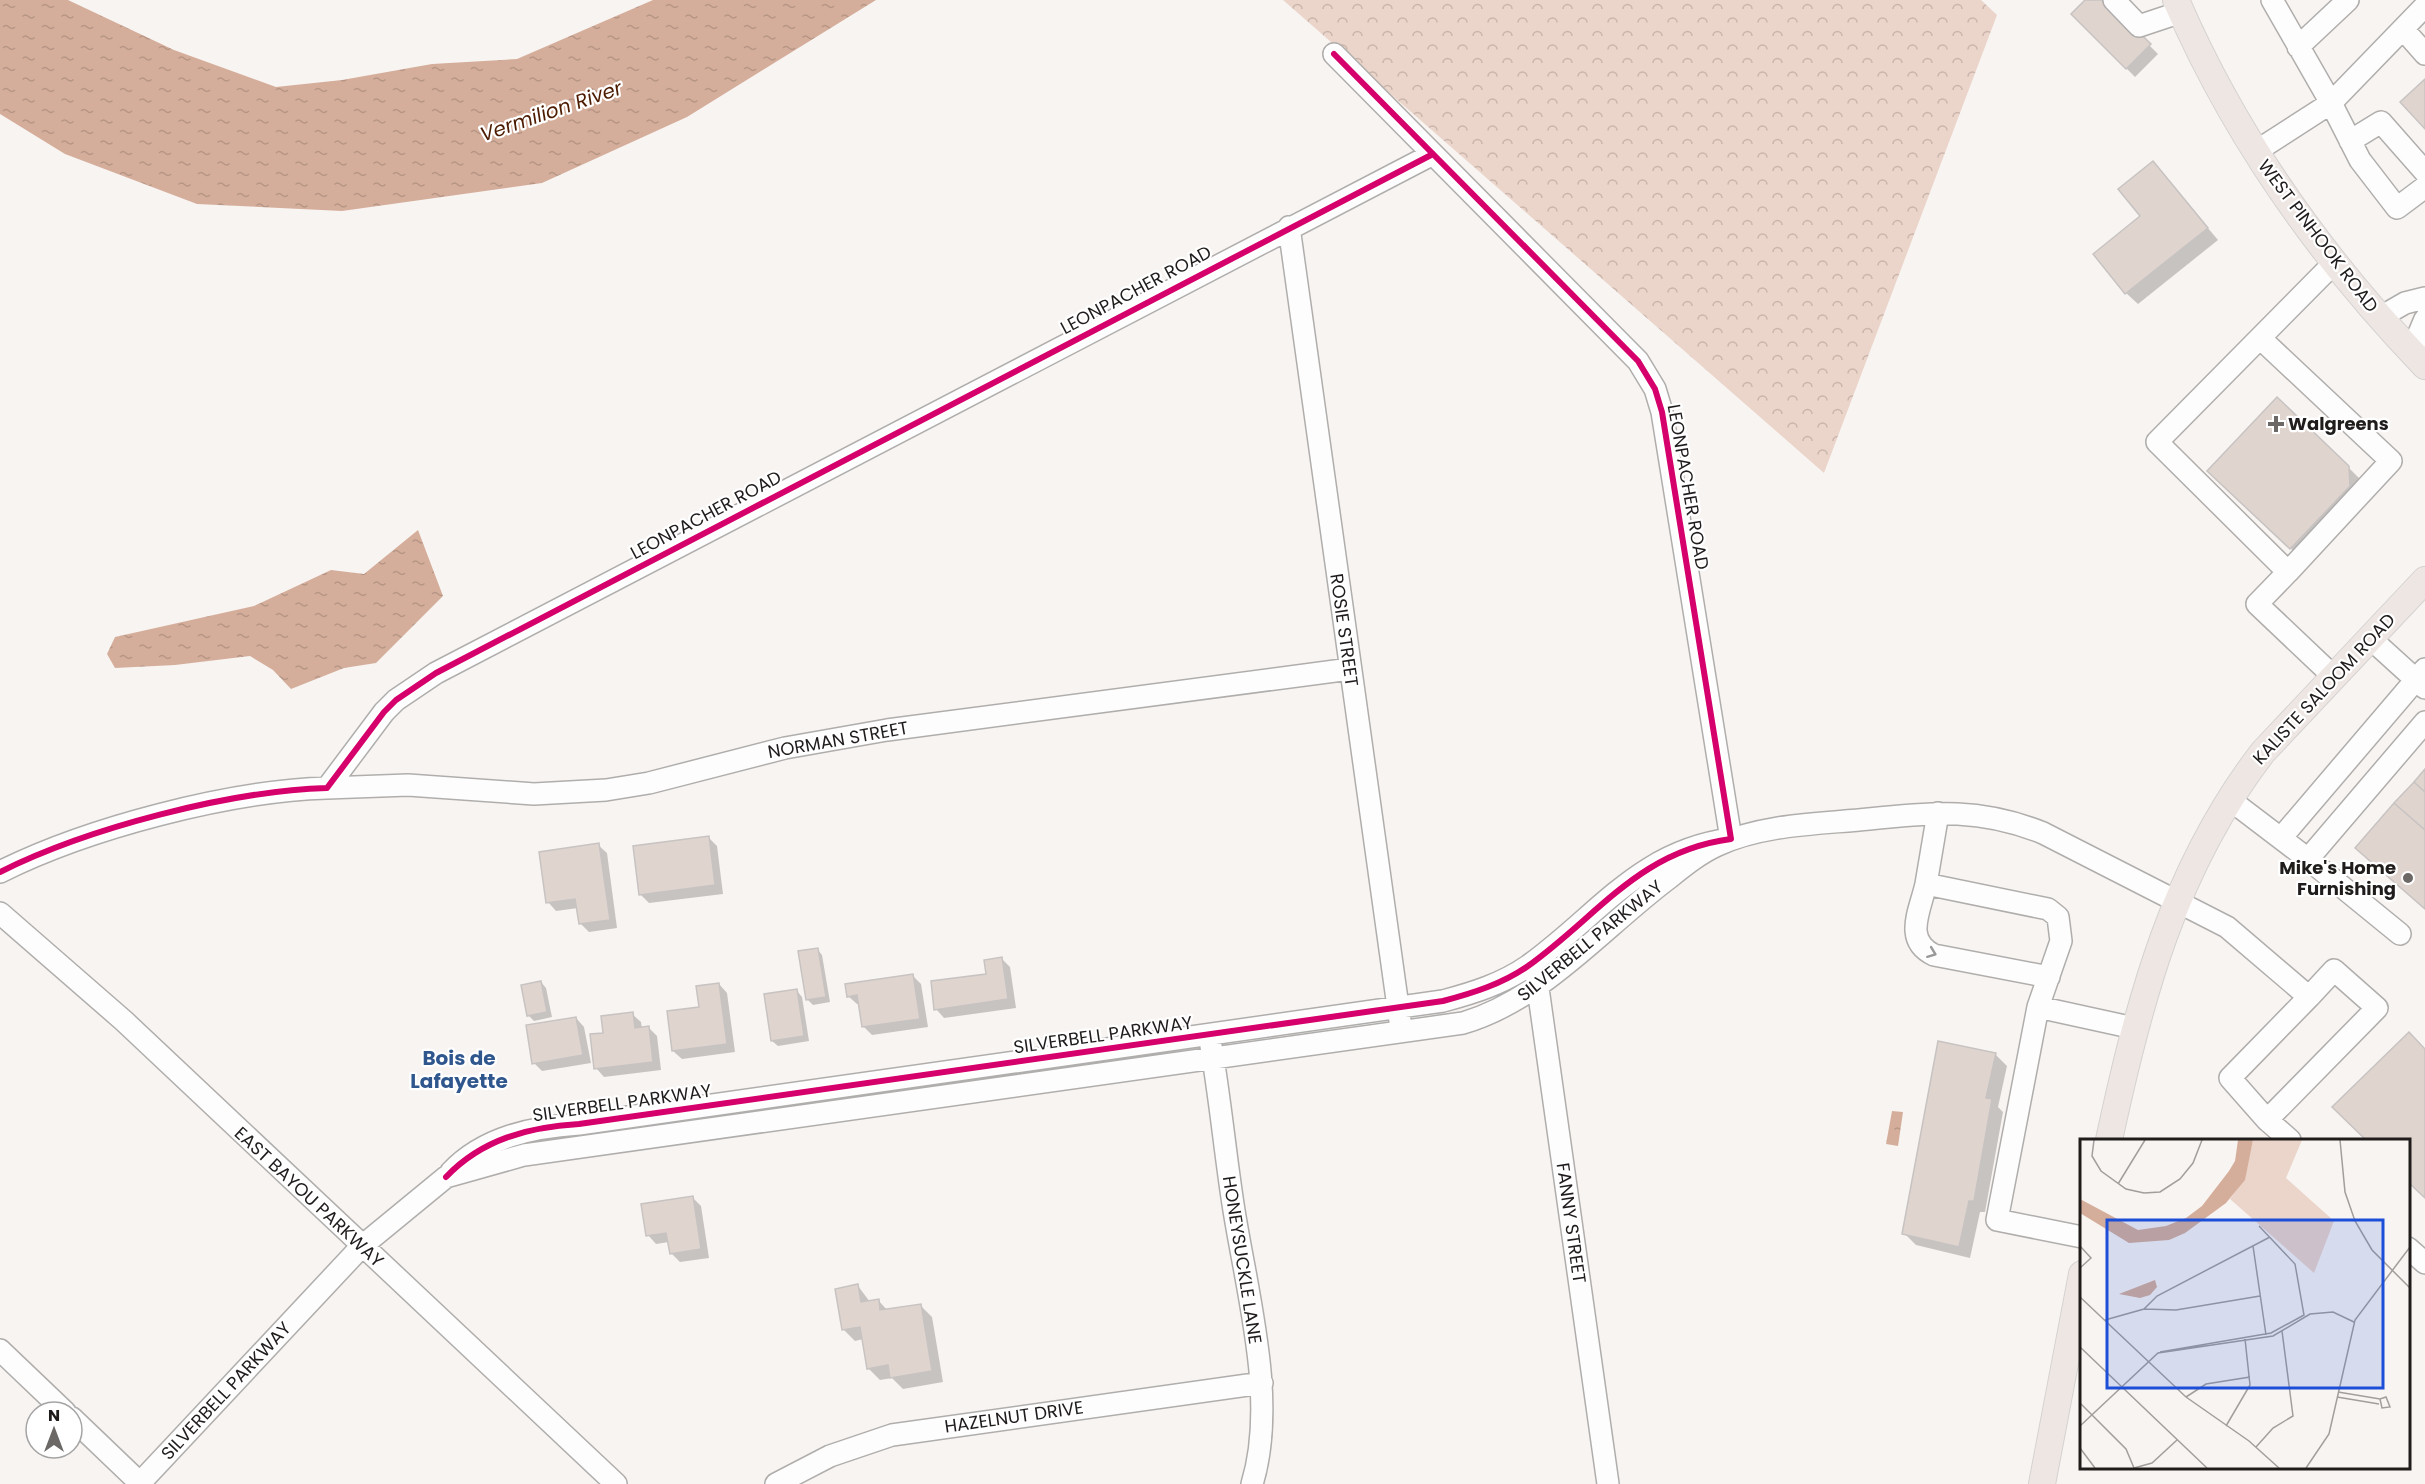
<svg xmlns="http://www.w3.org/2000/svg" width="2425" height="1484" font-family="Poppins,sans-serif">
<defs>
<pattern id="forest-crowns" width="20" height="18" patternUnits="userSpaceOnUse" patternTransform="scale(1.5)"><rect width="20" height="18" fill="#ebd4c9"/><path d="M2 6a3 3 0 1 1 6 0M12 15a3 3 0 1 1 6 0" fill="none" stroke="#c9b5ac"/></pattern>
<pattern id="water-ripples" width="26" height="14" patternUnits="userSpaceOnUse" patternTransform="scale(1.5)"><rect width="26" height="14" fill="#d5ae9b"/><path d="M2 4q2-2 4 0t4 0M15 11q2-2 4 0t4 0" fill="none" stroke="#b69585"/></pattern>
</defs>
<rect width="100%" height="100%" fill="#f8f4f2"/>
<path fill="url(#forest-crowns)" d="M1283,0H1981L1997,15L1824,473Z"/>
<path fill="url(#water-ripples)" d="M0,0H68L174,50L276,87L342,80L432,64L517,59L653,0H876L687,117L542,183L342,211L197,204L65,154L0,114Z
M418,530L443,596L376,663L344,668L291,689L273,670L250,656L175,665L115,668L107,654L115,637L254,606L331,570L364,574Z
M1892,1111L1903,1112L1898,1146L1886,1144Z"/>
<path fill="#0003" d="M2087,0H2104L2158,54L2135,77L2073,14Z
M2153,163L2218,240L2138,304L2126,293Z
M2348,467L2360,479L2302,559L2220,482Z
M708,837L717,846L723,894L649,903L641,895Z
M598,845L607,853L617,928L589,932L580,923L578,908L556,911L548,902Z
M817,949L822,955L830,1002L813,1005L807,999Z
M1002,959L1010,967L1016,1008L944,1018L936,1009L987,975Z
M912,975L921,984L928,1027L872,1035L864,1027L860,1004H857L848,996Z
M541,982L546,988L552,1017L534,1021L528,1015Z
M719,984L727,993L735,1052L682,1059L673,1051Z
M797,991L802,997L809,1041L778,1046L772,1041Z
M632,1014L641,1022L642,1029L649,1028L657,1036L661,1070L604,1077L596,1068Z
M576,1018L584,1027L591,1063L542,1071L534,1063Z
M2425,1050V1197L2408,1140H2368L2334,1107Z
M1995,1054L2007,1066L1998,1107L2003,1112L1985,1212H1980L1970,1258L1916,1245L1904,1233Z
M692,1197L701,1206L709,1258L680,1262L671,1253L669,1242L656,1244L648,1235Z
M858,1286L870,1302L878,1300L888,1311L920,1305L932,1317L943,1382L903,1389L892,1378L880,1380L868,1368L863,1339L855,1341L843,1329Z"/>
<path fill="#e0d4ce" stroke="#c6c3c2" stroke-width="1.5" d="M2085,0H2106L2151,44L2126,69L2071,14Z
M2425,79V129L2400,102Z
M2153,161L2208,228L2125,294L2093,254L2140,216L2118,189Z
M2277,397L2349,466L2350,486L2290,549L2207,471Z
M2425,769V792L2414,782Z
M2414,782L2425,792V830L2394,803Z
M2394,803L2425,830V909L2355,848Z
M709,836L715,885L639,895L633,846Z
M599,843L610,920L579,924L575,899L546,903L539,852Z
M818,948L826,997L806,1000L798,951Z
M1002,957L1008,999L934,1010L931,981L986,974L984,960Z
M913,974L920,1019L862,1027L857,995L847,997L845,984Z
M541,981L547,1012L527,1016L521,985Z
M719,983L727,1044L672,1051L667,1011L699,1007L696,986Z
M797,989L804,1036L771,1041L764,994Z
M633,1012L635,1028L649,1026L653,1062L594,1069L590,1034L603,1033L601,1016Z
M576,1017L583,1055L532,1064L526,1025Z
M2409,1032L2425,1049V1198L2408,1182V1140H2366L2332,1107Z
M1938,1041L1996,1053L1986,1098L1992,1099L1974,1201H1969L1959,1247L1902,1234Z
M693,1196L701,1249L670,1254L666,1233L646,1236L641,1204Z
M858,1284L861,1302L879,1299L880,1310L921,1304L932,1371L890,1378L888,1365L867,1369L860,1327L842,1330L835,1289Z"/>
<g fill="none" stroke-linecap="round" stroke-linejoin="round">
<g stroke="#b0aeac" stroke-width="24">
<path id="minor" d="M2114,0L2139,26L2181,12
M2425,6L2331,103L2360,160L2397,208L2425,187
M2403,29L2425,54
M2298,47L2348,0
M2350,141L2381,122L2425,172
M2255,152L2331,103L2272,0
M1289,227L1400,1021
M2379,318L2405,303L2425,298
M2260,338L2391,461L2288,572
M2411,352L2425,319
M2371,639L2425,688
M2333,676L2257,604L2288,572L2157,442L2334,263
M327,788L408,785L534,794L606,790L649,783L785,748L887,730L1350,669
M2229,799L2308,859L2425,722
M1938,813L1926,884L2048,909L2058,917L2061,941L2038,1007
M2281,838L2425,669
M2308,859L2400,934
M0,872C88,828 229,791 327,788L384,712L396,700L436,673L1433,154
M1926,884C1920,911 1903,940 1934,955L2049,977
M0,913L124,1021L616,1484
M1536,974L1608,1484
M1211,1046C1220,1098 1225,1152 1233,1204C1246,1290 1278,1400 1252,1484
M2267,1120L2230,1078L2309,997
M451,1172C484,1137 533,1127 579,1124L1443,1001C1473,993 1502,984 1528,966C1598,916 1639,851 1731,839L1662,412L1655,389L1638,361L1334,54
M2082,1237L1997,1220L2038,1007L2134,1028
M2408,1248L2425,1263
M0,1350L65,1412
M72,1418L141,1484
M139,1484L362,1246L446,1177L524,1155L1463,1023C1544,999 1602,928 1669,878C1684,866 1700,853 1718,845C1763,824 1820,824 1869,819C1935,812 1981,808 2043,833L2227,927L2309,997L2334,970L2377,1008L2267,1120L2290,1140
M776,1484L830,1456L892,1435L1262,1383"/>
</g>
<g stroke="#d4d2d1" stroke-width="28">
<path id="major" d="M2176,0C2235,137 2322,259 2425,366
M2109,1140C2139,1000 2174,867 2263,752L2425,580
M2042,1484L2082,1274"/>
</g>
<use href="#minor" stroke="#fefdfd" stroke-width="21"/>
<use href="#major" stroke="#eee6e3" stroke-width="26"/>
<g stroke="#fff" stroke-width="10">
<path id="cycleway" d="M0,872C88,828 229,791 327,788L384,712L396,700L436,673L1433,154
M446,1177C482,1139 529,1127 579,1124L1443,1001C1473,993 1502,984 1528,966C1598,916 1639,851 1731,839L1662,412L1655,389L1638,361L1334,54"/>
</g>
<use href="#cycleway" stroke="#d6006c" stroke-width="6"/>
</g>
<defs><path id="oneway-chevron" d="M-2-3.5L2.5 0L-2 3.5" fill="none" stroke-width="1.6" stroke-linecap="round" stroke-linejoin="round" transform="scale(1.5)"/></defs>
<use stroke="#9a9897" href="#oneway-chevron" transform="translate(1932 953) rotate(21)"/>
<g fill="#6b6866" stroke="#fff" stroke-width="2">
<path d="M2273 415h6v6h6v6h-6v6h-6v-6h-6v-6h6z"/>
<circle cx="2408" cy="878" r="6"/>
</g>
<g text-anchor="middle" stroke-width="4.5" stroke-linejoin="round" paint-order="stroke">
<g font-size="18" fill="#1f1c1b" stroke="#fff">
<text transform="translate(2318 236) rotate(53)" y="6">WEST PINHOOK ROAD</text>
<text transform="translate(1136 290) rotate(-28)" y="6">LEONPACHER ROAD</text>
<text transform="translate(1688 487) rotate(80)" y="6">LEONPACHER ROAD</text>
<text transform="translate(706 515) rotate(-28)" y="6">LEONPACHER ROAD</text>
<text transform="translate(1344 630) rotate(82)" y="6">ROSIE STREET</text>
<text transform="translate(2324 689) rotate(-47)" y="6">KALISTE SALOOM ROAD</text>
<text transform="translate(838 740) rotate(-10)" y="6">NORMAN STREET</text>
<text transform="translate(1590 941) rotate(-39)" y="6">SILVERBELL PARKWAY</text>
<text transform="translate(1103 1035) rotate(-8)" y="6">SILVERBELL PARKWAY</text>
<text transform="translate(622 1103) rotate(-8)" y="6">SILVERBELL PARKWAY</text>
<text transform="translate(309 1197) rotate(43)" y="6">EAST BAYOU PARKWAY</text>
<text transform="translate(1571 1223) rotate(82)" y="6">FANNY STREET</text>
<text transform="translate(1242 1260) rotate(81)" y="6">HONEYSUCKLE LANE</text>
<text transform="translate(226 1391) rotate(-47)" y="6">SILVERBELL PARKWAY</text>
<text transform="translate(1014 1417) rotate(-8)" y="6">HAZELNUT DRIVE</text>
</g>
<g font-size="18" font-weight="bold" fill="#1f1c1b" stroke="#fff" text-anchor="start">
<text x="2288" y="430">Walgreens</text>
<text x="2396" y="874" text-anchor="end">Mike's Home<tspan x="2396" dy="21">Furnishing</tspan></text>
</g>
<g font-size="20" font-style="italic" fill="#4c1b00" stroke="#fff">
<text transform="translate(551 111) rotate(-19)" y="7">Vermilion River</text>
</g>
<g font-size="20" font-weight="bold" fill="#30578d" stroke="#fff">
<text x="459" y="1065">Bois de<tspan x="459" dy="23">Lafayette</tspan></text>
</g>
</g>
<g transform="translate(2080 1139)">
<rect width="330" height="330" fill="#f8f4f2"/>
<path d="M173,1H222L206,39L254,82L234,134L150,60L164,41Z" fill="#ebd4c9"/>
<path d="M158,1H173L165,41L146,64L105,94L89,101L49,104L0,74V60L58,91L86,87L106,79L122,67L149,32L155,22ZM75,141L77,148L70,156L60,159L39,155Z" fill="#d5ae9b"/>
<path fill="none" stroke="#a19e9c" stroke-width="1.5" d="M14,1L12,17L21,32L46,50L64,54L80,53L100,40L113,24L122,1M260,1L265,53L275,82L292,111L330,149M38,45L65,1M0,107L11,119L0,129M173,107L186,196M0,158L106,258L169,302L199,329M64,170L96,171L180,157M25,181L64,170L77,157L190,98M0,208L127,329M80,213L191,194L224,176L215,125L179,87M258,253L300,260L306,258L310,268L302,269L300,260M106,258L126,245L170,238M257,258L299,265M0,264L46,310L54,329M0,287L78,214L193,197L230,175L253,173L274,183M146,287L170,246L165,200M176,308L193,289L213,277L202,192M0,309L15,329M54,329L72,324L97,301M226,329L249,295L275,181L330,108"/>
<path fill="#1d4ed8" fill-opacity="0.15" stroke="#1d4ed8" stroke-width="3" d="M27,81H303V249H27Z"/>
<rect width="330" height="330" fill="none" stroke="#1f1c1b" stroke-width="3"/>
</g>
<g transform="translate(54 1430)"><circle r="28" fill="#ffffff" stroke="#a5a4a4" stroke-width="1.5"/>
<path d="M0-4.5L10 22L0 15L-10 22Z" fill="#6b6866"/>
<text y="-9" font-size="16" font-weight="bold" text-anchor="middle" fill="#1f1c1b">N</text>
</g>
</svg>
